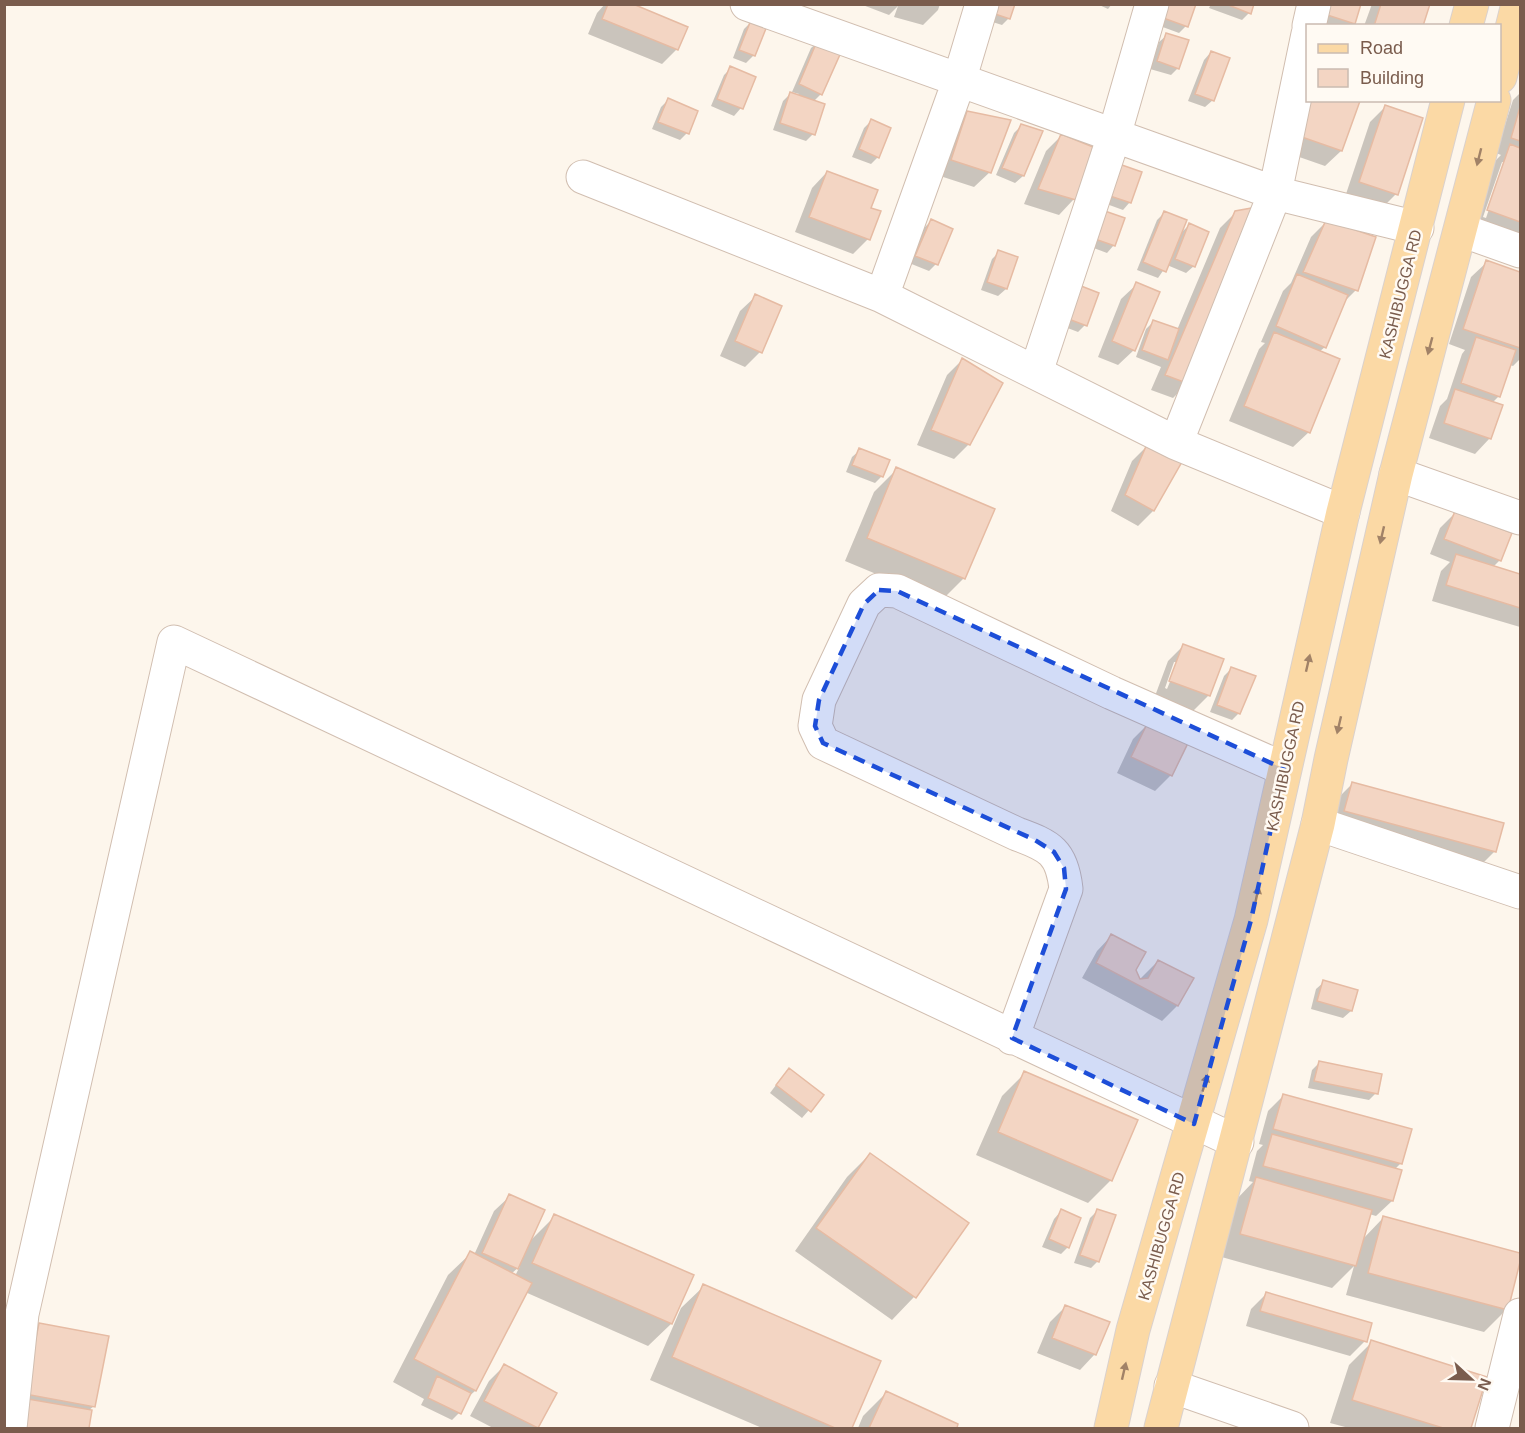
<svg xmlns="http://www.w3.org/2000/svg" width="1525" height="1433" font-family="Helvetica,sans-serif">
<rect width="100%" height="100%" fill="#fdf6ec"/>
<path fill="#0003" fill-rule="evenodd" d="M605,4H629L677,49L662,64L588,34L597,13Z
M860,4H940L938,10L923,25L894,17L898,6L889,15Z
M984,4L1009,18L1002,25L980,18Z
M1097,4H1112L1108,9Z
M1156,4L1186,26L1179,33L1149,22Z
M1211,4H1252L1249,13L1242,20L1209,8Z
M1316,4L1354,23L1351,26H1331L1311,19Z
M1372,4H1429L1422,26H1364Z
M751,22L754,55L746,63L733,58L744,29Z
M1167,35L1178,68L1171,75L1150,69L1159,42Z
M819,41L821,94L813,102V134L806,141L773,130L783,101L790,94L798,96L799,94L792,92L811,48Z
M1211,52L1213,100L1205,107L1188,101L1204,60Z
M731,68L754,77L741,108L734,116L711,106L724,75Z
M1520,93V242L1473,225L1495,161L1501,155L1496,153L1513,100ZM1502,162H1505L1486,218L1483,217Z
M668,100L687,133L680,140L652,129L661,107Z
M1308,100H1351L1358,102L1341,151L1325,166L1282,151Z
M1385,107L1396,194L1381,209L1345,197L1370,122Z
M968,113L990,172L974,187L937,175L952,128Z
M871,121L878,157L871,164L852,157L864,128Z
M1021,126L1041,132L1023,176L1015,183L996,175L1014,133Z
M1061,136L1091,148L1074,199L1059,215L1024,204L1046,151Z
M1119,165L1130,202L1123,210L1101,202Z
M827,172L869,209L868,239L853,254L795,232L812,188Z
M1099,210L1114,245L1107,253L1083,244Z
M1164,213L1179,235L1189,225L1194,266L1186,273L1167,265L1158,278L1137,270L1157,220Z
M1235,213L1188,383L1173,398L1151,390L1161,367L1136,357L1146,329L1153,322L1177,330L1220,228Z
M931,221L936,264L929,271L909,263L924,228Z
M1327,221L1356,290L1342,304L1325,347L1319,352L1309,432L1293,447L1229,421L1259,349L1265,343L1261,342L1283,291L1291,283L1311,237Z
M999,252L1016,258L1006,289L998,296L981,290L992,259Z
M1487,262L1520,274V359L1513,366L1510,365L1499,396L1492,403L1490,438L1475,454L1429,438L1440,406L1447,399L1462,354L1465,350L1449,344L1471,277Z
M1137,284L1134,350L1118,365L1098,357L1121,299Z
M1069,293L1085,325L1078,332L1057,324Z
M756,296L760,352L745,367L720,356L740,311Z
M962,360L969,444L954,459L917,445L947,375Z
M1147,446L1181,461L1153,511L1138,526L1111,511L1132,461Z
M860,450L882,476L875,483L846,472L852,457Z
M897,469L964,578L941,601L845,561L874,492Z
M1455,513L1500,560L1493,567L1520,575V627L1432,601L1441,571L1450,562L1430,554L1440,528Z
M1183,646L1222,660L1208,696L1193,711L1155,696L1168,661ZM1174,662H1178L1167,689L1165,688Z
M1232,668L1239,713L1232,720L1210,712L1224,676Z
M1148,724L1187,742L1170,776L1155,791L1117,773L1133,739Z
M1353,783L1495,851L1480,866L1330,826L1338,798Z
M1112,935L1135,970L1139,980L1158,961L1192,979L1177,1006L1162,1021L1082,978L1097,951Z
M1324,982L1351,1011L1343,1018L1311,1009L1316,989Z
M1319,1063L1376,1093L1369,1100L1308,1088L1312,1070Z
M1025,1073L1111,1180L1088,1203L976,1155L1002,1096Z
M782,1077L822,1095L802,1118L770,1093Z
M1283,1096L1401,1163L1395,1169L1392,1201L1376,1216L1369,1214L1362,1240L1383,1218L1520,1254L1507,1309L1484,1332L1346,1295L1354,1266L1332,1288L1218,1256L1234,1202L1253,1182L1249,1181L1257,1151L1263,1145L1259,1144L1268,1111Z
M870,1154L967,1224L914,1297L892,1320L795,1251L847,1177Z
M510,1196L530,1241L555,1216L692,1276L671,1324L648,1346L525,1292L475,1391L466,1399L459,1413L452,1420L421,1405L424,1399L393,1382L448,1275L471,1253L474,1255L494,1211ZM520,1266L515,1276L511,1274Z
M1061,1211L1068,1247L1061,1254L1042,1247L1054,1219Z
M1097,1211L1098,1261L1091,1268L1074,1263L1090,1218Z
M704,1286L879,1362L850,1428H762L650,1380L681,1308Z
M1266,1294L1365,1341L1350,1356L1246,1326L1251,1309Z
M1065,1307L1095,1354L1080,1370L1037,1353L1050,1322Z
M39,1325L94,1406L88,1411L90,1412L87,1428H10L24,1340Z
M1372,1342L1485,1378L1469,1428H1349L1330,1423L1349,1365Z
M504,1366L555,1394L536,1428H493L470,1416L489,1381Z
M886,1393L956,1425L955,1428H858L863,1416Z"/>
<path fill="#f3d5c3" stroke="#e6bba3" stroke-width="1.5" d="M608,4H633L688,27L678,50L602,19Z
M988,4H1015L1010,19L986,11Z
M1159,4H1196L1188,27L1155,15Z
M1226,4H1254L1251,14Z
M1320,4H1361L1355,24L1318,12Z
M1381,4H1430L1423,26H1374Z
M751,20L767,26L755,56L739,50Z
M1166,33L1189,40L1179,69L1157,61Z
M818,39L842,50L822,95L799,84Z
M1211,51L1230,58L1214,101L1195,94Z
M730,66L756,77L743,109L717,99Z
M790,92L825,104L815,135L780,123Z
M668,98L698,111L689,134L658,122Z
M1308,100L1360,101L1342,151L1296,135Z
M1385,105L1423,118L1398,195L1359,182Z
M1520,107V141L1511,138Z
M967,111L1011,120L991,173L951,160Z
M871,119L891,128L879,158L859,149Z
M1021,124L1043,131L1024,176L1002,168Z
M1061,134L1093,147L1076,200L1038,189Z
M1510,144L1520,148V222L1487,210Z
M1119,164L1142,172L1131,203L1107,195Z
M827,171L878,190L871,208L881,211L870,240L809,217Z
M1257,207L1189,384L1165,375L1235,211Z
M1099,209L1125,218L1115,246L1089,237Z
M1164,211L1187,220L1166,272L1143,262Z
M931,219L953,229L938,265L915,256Z
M1326,220L1376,237L1358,291L1303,272Z
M1189,223L1209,232L1195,267L1175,259Z
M998,250L1018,257L1007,289L987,282Z
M1486,260L1520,272V348L1463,329Z
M1297,274L1348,295L1326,348L1276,326Z
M1136,282L1160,292L1135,351L1112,341Z
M1076,284L1099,293L1087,326L1063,317Z
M755,294L782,306L762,353L735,341Z
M1153,320L1179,329L1168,360L1142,350Z
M1274,332L1340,359L1310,433L1244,406Z
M1476,337L1516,350L1500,397L1461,383Z
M962,358L1003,383L970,445L931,430Z
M1455,389L1503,405L1491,439L1444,423Z
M1147,444L1183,460L1154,511L1125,495Z
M859,448L890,460L883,477L852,465Z
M896,467L995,509L965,579L867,538Z
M1455,511L1512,533L1501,561L1444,539Z
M1456,554L1520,574V608L1446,585Z
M1183,644L1224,659L1210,696L1169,681Z
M1231,667L1256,676L1240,714L1217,705Z
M1148,722L1189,741L1172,776L1131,757Z
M1352,782L1504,823L1496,852L1344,811Z
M1111,934L1146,952L1136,970L1140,979L1148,978L1158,960L1194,978L1178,1006L1096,963Z
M1323,980L1358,990L1352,1011L1317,1001Z
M1319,1061L1382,1074L1378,1094L1314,1081Z
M789,1068L824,1095L811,1112L776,1085Z
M1024,1071L1138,1120L1112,1181L998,1132Z
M1283,1094L1412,1129L1402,1164L1273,1129Z
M1272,1134L1402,1170L1393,1201L1263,1166Z
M870,1153L969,1223L916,1298L816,1228Z
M1256,1177L1372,1210L1356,1266L1240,1234Z
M509,1194L545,1210L518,1269L482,1253Z
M1061,1209L1081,1218L1069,1248L1049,1239Z
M1097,1209L1116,1215L1099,1262L1080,1255Z
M554,1214L694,1275L672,1324L532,1263Z
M1383,1216L1520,1253V1262L1508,1310L1368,1273Z
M470,1251L532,1283L476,1391L414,1359Z
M703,1284L881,1361L852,1428H835L672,1357Z
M1266,1292L1372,1323L1367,1342L1260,1311Z
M1065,1305L1110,1322L1096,1355L1052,1338Z
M39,1323L109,1336L95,1407L25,1394Z
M1371,1340L1487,1377L1471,1428H1443L1352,1400Z
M504,1364L557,1393L538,1428L484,1401Z
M437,1376L471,1393L461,1414L428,1398Z
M886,1391L958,1424L957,1428H869Z
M28,1399L92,1410L89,1428H22Z"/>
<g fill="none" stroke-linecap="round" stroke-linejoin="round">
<g stroke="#d1beb0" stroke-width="35">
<path id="minor" d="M747,4L1275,193L1417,228
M1309,26L1314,4
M583,177L882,296L1176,443L1343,512
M1461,230L1520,251
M882,296L959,81L982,4
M1036,372L1114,136L1152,4
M1176,443L1275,193L1308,34
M1396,474L1520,518
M1318,824L1520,892
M1012,1038L1066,889C1062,852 1050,846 1017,834L823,743L815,726L819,700L864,604L879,590L897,591L1112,693L1284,769
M1171,1386L1292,1428
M10,1428L22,1314L174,642L1237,1142
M1492,1428L1520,1315"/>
</g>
<g stroke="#dad1cd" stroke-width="35">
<path id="major" d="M1466,26L1472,4
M1500,77L1518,4
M1111,1428L1133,1330L1251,920L1343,512L1448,100
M1161,1428L1318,824L1331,759L1396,474L1494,100"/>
</g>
<use href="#minor" stroke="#fff" stroke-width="33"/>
<use href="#major" stroke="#fbd9a5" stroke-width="33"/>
</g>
<defs><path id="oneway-solid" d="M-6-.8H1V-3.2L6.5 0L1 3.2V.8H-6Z" transform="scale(1.5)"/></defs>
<g fill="#a18267">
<use href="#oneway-solid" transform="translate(1479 157) rotate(104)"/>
<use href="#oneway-solid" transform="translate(1430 346) rotate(105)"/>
<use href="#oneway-solid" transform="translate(1382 535) rotate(103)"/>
<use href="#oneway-solid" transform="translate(1308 663) rotate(-77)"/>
<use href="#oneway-solid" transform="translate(1339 725) rotate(103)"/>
<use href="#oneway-solid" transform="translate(1257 895) rotate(-78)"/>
<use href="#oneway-solid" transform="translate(1205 1083) rotate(-74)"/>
<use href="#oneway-solid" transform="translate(1124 1371) rotate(-77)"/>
</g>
<path fill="#1d4ed8" fill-opacity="0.2" stroke="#1d4ed8" stroke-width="4.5" stroke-dasharray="12 8" stroke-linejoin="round" d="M879,590L897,591L1284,769L1251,920L1194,1124L1012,1038L1066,889L1064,868L1054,852L1035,840L823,743L815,726L819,700L864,604Z"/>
<g text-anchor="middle" stroke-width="5" stroke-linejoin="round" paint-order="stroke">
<g font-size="16" fill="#7a5c4d" stroke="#fffaf3">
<text transform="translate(1400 294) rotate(-76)" y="6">KASHIBUGGA RD</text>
<text transform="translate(1285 766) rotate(-78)" y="6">KASHIBUGGA RD</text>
<text transform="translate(1161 1236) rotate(-74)" y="6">KASHIBUGGA RD</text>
</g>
</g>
<rect width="1525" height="1433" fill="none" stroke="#7a5c4d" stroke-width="12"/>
<rect x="1306" y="24" width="195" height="78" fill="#fffaf3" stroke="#cabbb1" stroke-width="1.5"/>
<rect x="1318" y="44" width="30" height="9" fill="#fbd9a5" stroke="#cabbb1" stroke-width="1.5"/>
<text x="1360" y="54" font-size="18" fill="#7a5c4d">Road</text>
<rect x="1318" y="69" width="30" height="18" fill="#f3d5c3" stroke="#cabbb1" stroke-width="1.5"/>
<text x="1360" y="84" font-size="18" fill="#7a5c4d">Building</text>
<g transform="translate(1471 1379) rotate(112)" stroke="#fffaf3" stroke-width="4.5" paint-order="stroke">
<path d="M0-4.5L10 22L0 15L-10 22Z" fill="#7a5c4d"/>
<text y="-9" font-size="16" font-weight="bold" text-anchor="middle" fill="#7a5c4d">N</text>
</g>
</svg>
